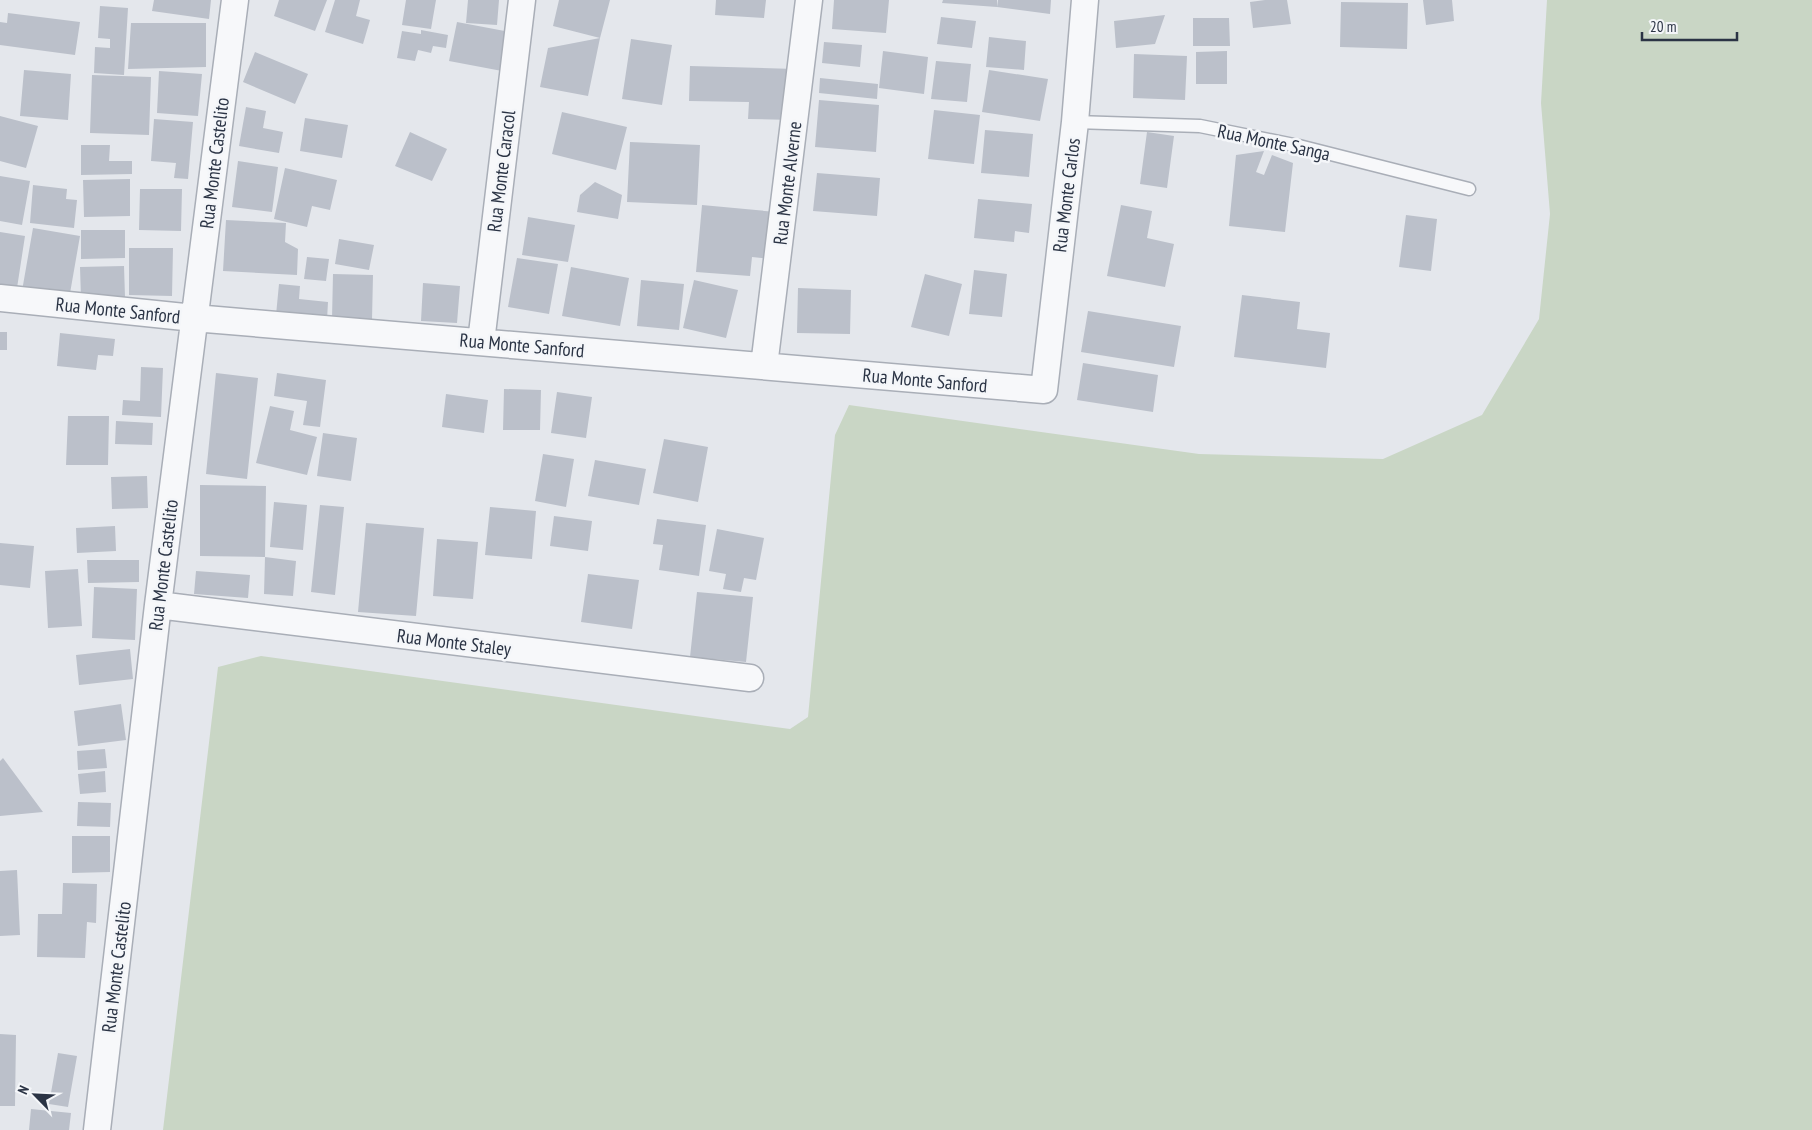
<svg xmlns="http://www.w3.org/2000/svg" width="1812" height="1130" font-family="'PT Sans Narrow',sans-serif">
<rect width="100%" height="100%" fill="#e4e7ec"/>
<path fill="#c9d6c5" d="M1547,0H1812V1130H163L218,667L261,656L790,729L808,717L835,435L849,405L1199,454L1383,459L1482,415L1539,319L1550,214L1541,103Z"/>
<path fill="#bbc0ca" d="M154,0H211L209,19L152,11Z
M279,0H327L315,31L274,16Z
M335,0H360L356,16L370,20L363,44L325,32Z
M406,0H436L431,29L402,25Z
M468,0H499L497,25L466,23Z
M559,0H610L600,38L553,26Z
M716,0H766L764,18L715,15Z
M834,0H889L886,33L832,29Z
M943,0H997V7L942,3Z
M998,0H1051L1050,14L997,7Z
M1265,0H1287L1291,24L1253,28L1250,2Z
M1423,0H1452L1454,21L1426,25Z
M1341,2L1408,3L1407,49L1340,47Z
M100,6L128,8L124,75L94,73L95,47L110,48V39L98,38Z
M8,13L80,22L75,55L0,45V22L7,23Z
M1165,15L1155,44L1116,48L1114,21Z
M941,17L976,21L972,48L937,44Z
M1193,18H1229L1230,46H1193Z
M457,22L510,32L502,71L449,61Z
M131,23H206V67L128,69Z
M421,30L448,35L446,48L433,46L431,53L418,50L415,61L397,58L402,31L421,34Z
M989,37L1026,41L1024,70L986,67Z
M600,38L588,96L540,87L548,48Z
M631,39L672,45L662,105L622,99Z
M824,42L862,45L860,67L822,63Z
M883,51L928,57L924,94L879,88Z
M1227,51V84H1196V52Z
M255,52L308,74L295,104L243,82Z
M1134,54L1187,56L1185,100L1133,98Z
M936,61L971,64L967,102L931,99Z
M690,66L795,69L794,120L748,119L749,102L689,101Z
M24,70L71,74L68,120L20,116Z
M989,70L1048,79L1040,121L982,112Z
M159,71L202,74L198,116L157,113Z
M92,75L151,77L149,135L90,133Z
M820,78L878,84L877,99L819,93Z
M819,100L879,105L876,152L815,147Z
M246,107L266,111L263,128L283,132L279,153L239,146Z
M934,110L980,115L974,164L928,159Z
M562,112L627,127L616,170L552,154Z
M0,116L38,126L26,168L0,161Z
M305,118L348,125L342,158L300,151Z
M154,119L193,122L188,179L174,178L176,163L151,161Z
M985,130L1033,134L1029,177L981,173Z
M410,132L447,149L432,181L395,166Z
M1147,132L1174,136L1167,188L1140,184Z
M630,142L700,145L697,205L627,202Z
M81,145H110L109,161H132V174L81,175Z
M1264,151L1256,172L1264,175L1272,155L1293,163L1285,232L1229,226L1236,155Z
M238,161L278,167L272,212L232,207Z
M285,168L337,180L330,210L312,206L307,227L274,219Z
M817,173L880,178L877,216L813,211Z
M0,176L30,181L22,225L0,221Z
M130,179V216L84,217L83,180Z
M595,182L622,195L618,219L577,212L580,195Z
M33,185L67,189L66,199L77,200L74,228L30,223Z
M140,189H182L181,231L139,230Z
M978,199L1032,204L1029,233L1015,231L1014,242L974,238Z
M702,205L776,212L771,259L752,257L750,276L696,272Z
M1121,205L1152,211L1147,238L1174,244L1165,287L1107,276Z
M1406,215L1437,219L1431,271L1399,267Z
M528,217L575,225L568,262L522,255Z
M226,220L286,223L285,242L298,249L297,275L223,271Z
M33,228L80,236L69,299L22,291Z
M81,230H125V258L81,259Z
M0,232L25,236L17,288L0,286Z
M339,239L374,245L369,270L335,264Z
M129,248H173L172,296L129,295Z
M307,257L329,259L326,281L304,279Z
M517,258L558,264L549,314L508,307Z
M124,266L125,297L81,298L80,267Z
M571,267L629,278L620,326L562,316Z
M974,270L1007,274L1002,317L969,314Z
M333,274L373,275L372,320L332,319Z
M925,274L962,284L949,336L911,327Z
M641,280L684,284L679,330L637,326Z
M694,280L738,290L726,338L683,328Z
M423,283L460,286L457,323L421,321Z
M279,284L300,286L299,299L328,302L327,320L276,315Z
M798,288L851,290L850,334L797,333Z
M1242,295L1300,302L1297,329L1330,333L1326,368L1234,357Z
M1088,311L1181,326L1174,367L1081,352Z
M0,332H7V350H0Z
M60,333L115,339L113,356L98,355L96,370L57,366Z
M1083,363L1158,375L1153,412L1077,400Z
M141,367L163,368L161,417L122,415L123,400L140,401Z
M216,373L258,378L247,479L206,474Z
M277,373L326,380L320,427L303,425L307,401L274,396Z
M504,389L541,390L540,430H503Z
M557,392L592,397L586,438L551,433Z
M446,394L488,400L484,433L442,427Z
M270,406L294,411L290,430L317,437L307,475L256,463Z
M68,416H109L108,465H66Z
M116,421L153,423L152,445L115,444Z
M323,433L357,438L351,481L317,476Z
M664,439L708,447L698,502L653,493Z
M543,454L574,459L566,507L535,501Z
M595,460L646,469L639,505L588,496Z
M147,476L148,508L112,509L111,477Z
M200,485L266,486L265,557L200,556Z
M274,502L307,505L303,550L270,547Z
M320,505L344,507L335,595L311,592Z
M490,507L536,511L532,559L485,555Z
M554,516L592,521L588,551L550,546Z
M657,519L706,525L699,576L659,570L663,545L653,544Z
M366,523L424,528L416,616L358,612Z
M115,526L116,551L77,553L76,528Z
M717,529L764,538L756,580L744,578L741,592L723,589L726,574L709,571Z
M437,539L478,542L473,599L433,596Z
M0,543L34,546L30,588L0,585Z
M265,557L296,561L293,596L264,594Z
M87,560H139V582L88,583Z
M78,569L82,626L48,628L45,571Z
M196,571L250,575L248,598L194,594Z
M588,574L639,580L632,629L581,622Z
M94,587L137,589L135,640L92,638Z
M697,592L753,597L746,662L690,657Z
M130,649L133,679L79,685L76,655Z
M121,704L126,740L78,746L74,711Z
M105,749L107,768L78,770L77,751Z
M3,758L43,812L0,816V761Z
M105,771L106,792L80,794L78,774Z
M78,802L111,803L110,827L77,826Z
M72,836H110V872L72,873Z
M17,870L20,935L0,936V871Z
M63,883L97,884L96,923L87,922L85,958L37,957L38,914H62Z
M0,1034L16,1035L15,1106H0Z
M58,1053L77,1056L68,1107L49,1104Z
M31,1109L71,1113L69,1130H29Z"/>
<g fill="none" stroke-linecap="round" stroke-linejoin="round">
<g stroke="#a9aeb7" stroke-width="15">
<path id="service" d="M1075,122L1200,126L1299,146L1469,189"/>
</g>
<g stroke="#a9aeb7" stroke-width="29">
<path id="minor" d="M0,298L194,318L1044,390L1075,122L1085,0
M481,342L522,0
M764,366L809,0
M158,605L750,678
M97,1130L158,605L235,0"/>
</g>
<use href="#service" stroke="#f7f8fa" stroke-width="12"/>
<use href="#minor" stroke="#f7f8fa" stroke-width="26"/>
</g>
<g text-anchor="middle" stroke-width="5" stroke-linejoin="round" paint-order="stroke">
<g font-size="19" fill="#2b3445" stroke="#f4f6f9">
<text transform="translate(1274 142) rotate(12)" y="7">Rua Monte Sanga</text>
<text transform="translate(214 163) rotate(-83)" y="7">Rua Monte Castelito</text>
<text transform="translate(501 171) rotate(-83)" y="7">Rua Monte Caracol</text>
<text transform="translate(787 183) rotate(-83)" y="7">Rua Monte Alverne</text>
<text transform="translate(1066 195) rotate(-83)" y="7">Rua Monte Carlos</text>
<text transform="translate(118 310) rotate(6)" y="7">Rua Monte Sanford</text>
<text transform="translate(522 345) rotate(5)" y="7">Rua Monte Sanford</text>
<text transform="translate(925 380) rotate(5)" y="7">Rua Monte Sanford</text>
<text transform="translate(163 565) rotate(-83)" y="7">Rua Monte Castelito</text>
<text transform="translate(454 642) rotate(7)" y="7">Rua Monte Staley</text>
<text transform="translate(116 967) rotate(-83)" y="7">Rua Monte Castelito</text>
</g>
</g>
<g transform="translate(35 1095) rotate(294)" stroke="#f4f6f9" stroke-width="4" paint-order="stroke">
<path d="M0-4L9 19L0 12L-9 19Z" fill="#2b3445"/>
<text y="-8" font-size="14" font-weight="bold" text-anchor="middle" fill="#2b3445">N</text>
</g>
<path d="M1642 32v8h95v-8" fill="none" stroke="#2b3445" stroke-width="2.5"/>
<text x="1650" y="32" font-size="15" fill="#2b3445" stroke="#f4f6f9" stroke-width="4" paint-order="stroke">20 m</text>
</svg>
